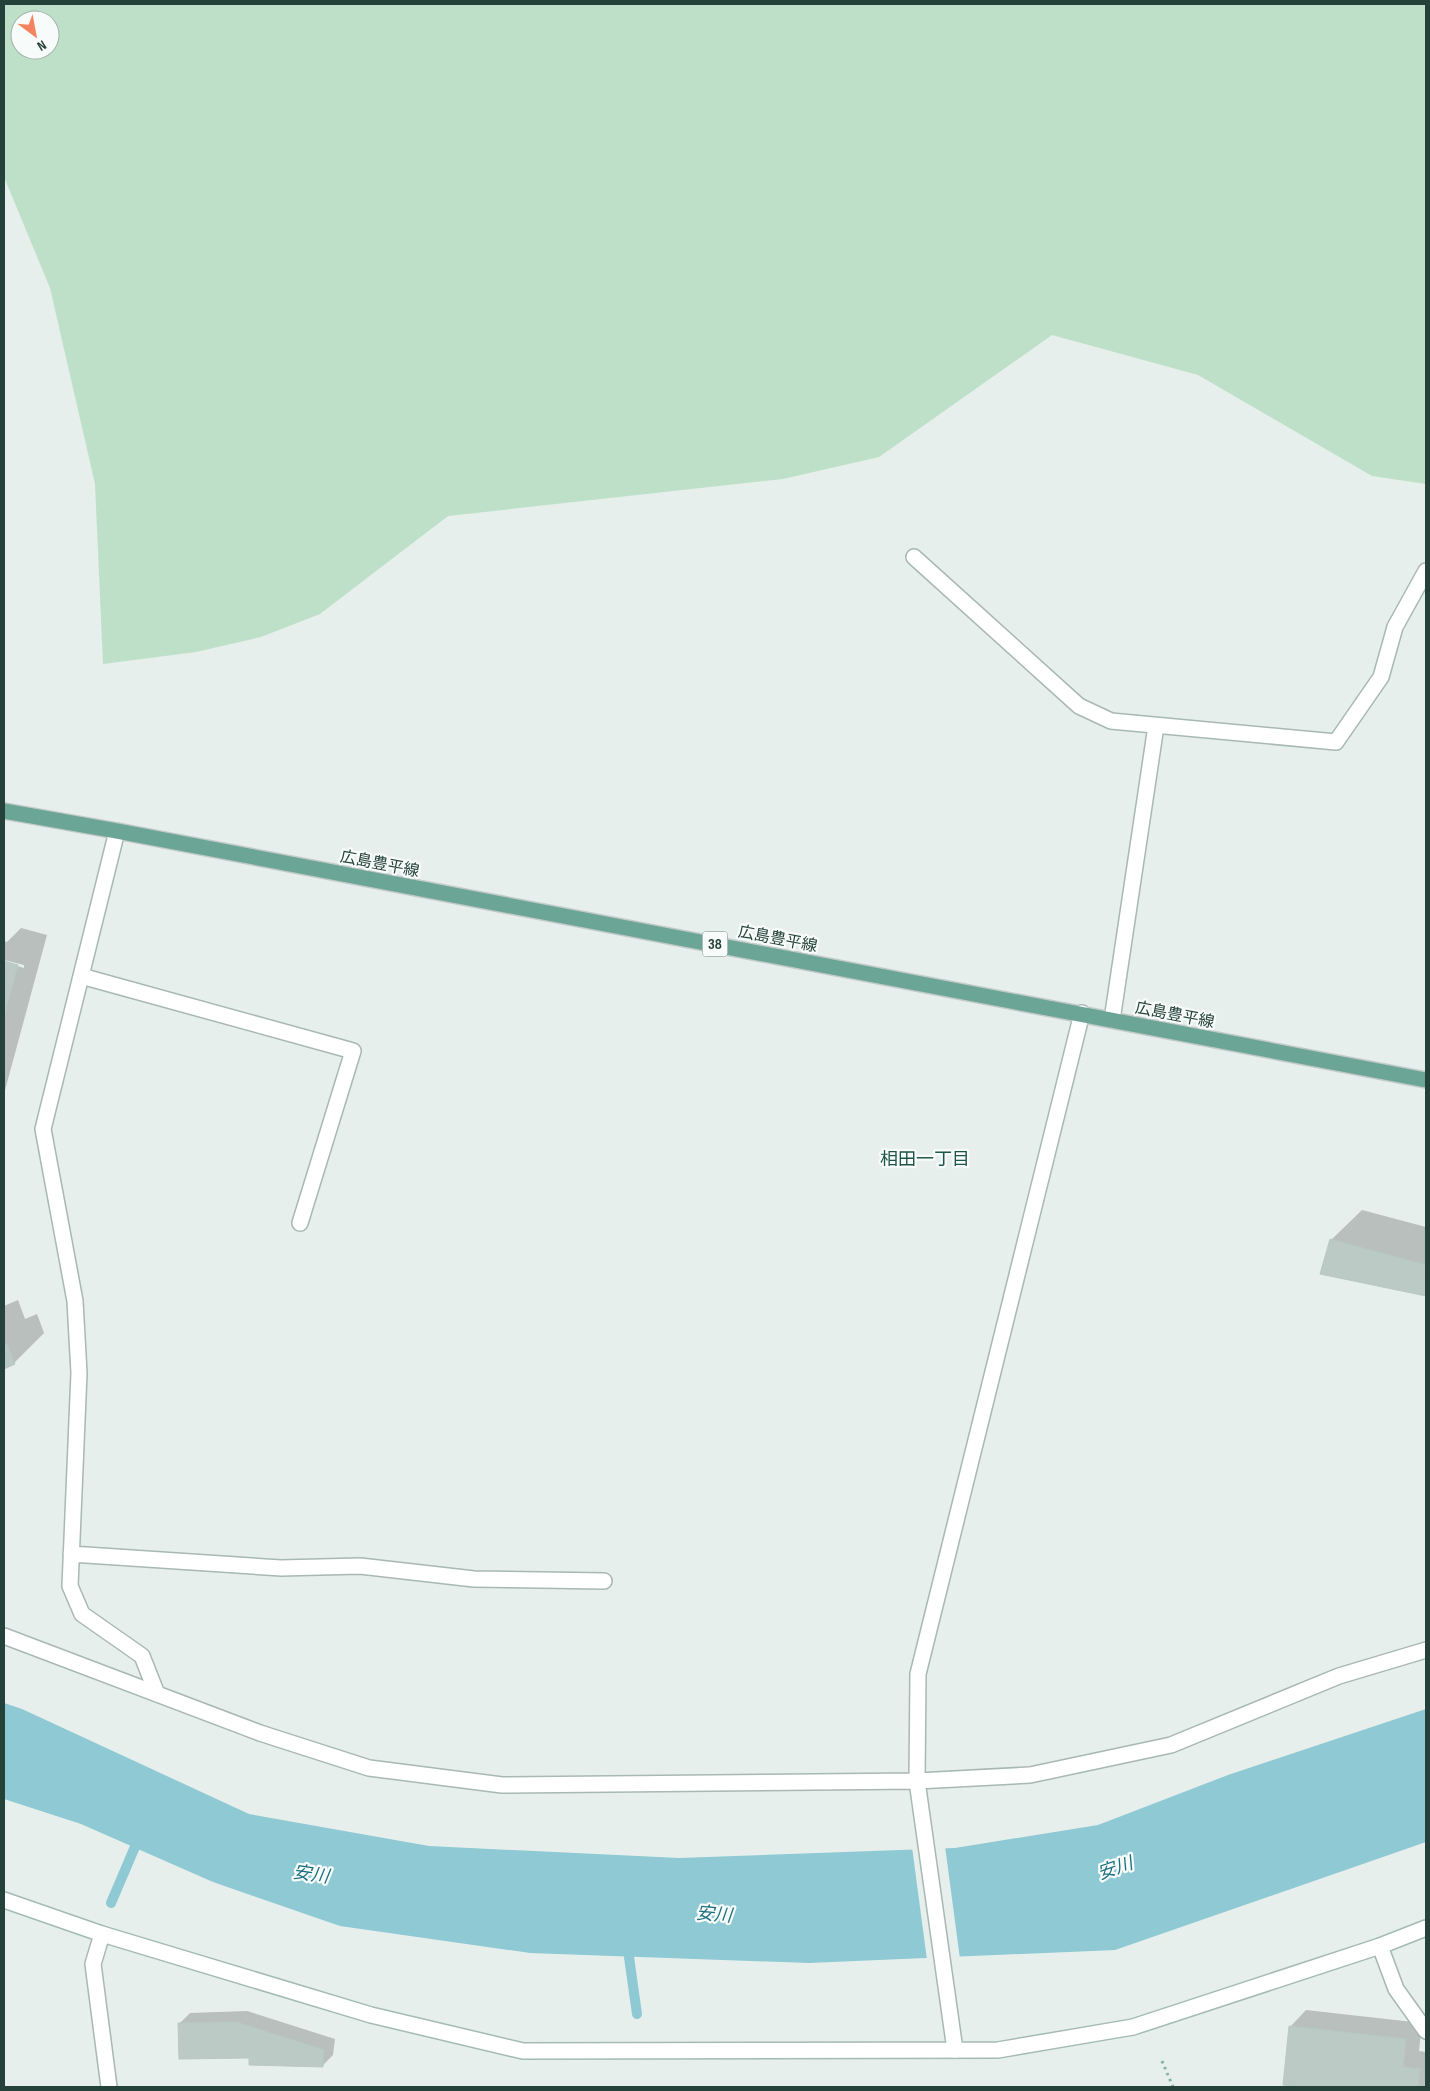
<svg xmlns="http://www.w3.org/2000/svg" width="1430" height="2091" font-family="'Sofia Sans Condensed','Noto Sans JP',sans-serif">
<rect width="100%" height="100%" fill="#e6efeb"/>
<path fill="#bfe0c8" fill-rule="evenodd" d="M4,4H1426V484L1372,476L1198,375L1052,335L879,457L783,479L448,516L320,614L261,637L196,652L103,664L95,484L50,288L4,177ZM20,20H50V50H20Z"/>
<path fill="#8ec9d4" d="M4,1703L22,1709L249,1814L429,1846L679,1858L955,1848L1098,1825L1228,1775L1426,1709V1842L1115,1950L809,1963L530,1953L340,1926L213,1882L81,1824L4,1799Z"/>
<path fill="#e6efeb" d="M945,1846L960,1959L927,1960L912,1847Z"/>
<path fill="#0003" d="M21,928L47,935L4,1094V962L24,968V965L4,960V941L7,942Z
M1362,1210L1426,1227V1294L1322,1273L1331,1240Z
M18,1300L25,1319L37,1314L44,1333L14,1363L4,1367V1306Z
M1306,2010L1422,2023L1419,2051L1426,2052V2087H1317L1284,2084L1290,2027Z
M247,2011L335,2039L333,2055L322,2066L179,2024L190,2013Z"/>
<g fill="none" stroke-linecap="round" stroke-linejoin="round">
<path stroke="#8ec9d4" stroke-width="10" d="M111,1903L140,1835
M627,1943L637,2014"/>
</g>
<path fill="#bbcac4" stroke="#b8c9c2" d="M4,961L18,965L4,1016Z
M1330,1239L1426,1265V1296L1320,1274Z
M7,1344L15,1364L4,1369V1345Z
M236,2022L324,2050L323,2067L249,2065V2058L179,2059L178,2023Z
M1289,2026L1406,2039L1403,2067L1420,2069L1418,2087H1306L1283,2085Z"/>
<g fill="none" stroke-linecap="round" stroke-linejoin="round">
<g stroke="#a8b8b2" stroke-width="18">
<path id="lane" d="M917,1781L1030,1775L1171,1745L1339,1676L1426,1650"/>
</g>
<g stroke="#a8b8b2" stroke-width="18">
<path id="street" d="M914,557L1079,706L1111,721L1336,742L1381,677L1395,627L1426,571
M117,831L43,1129L75,1301L79,1373L70,1586L82,1614L142,1656L157,1694
M81,976L353,1051L300,1223
M1112,1020L1156,726
M71,1554L281,1568L360,1566L474,1579L604,1581
M4,1636L260,1733L369,1768L502,1785L917,1781
M102,1934L93,1964L109,2087
M1380,1946L1396,1989L1426,2031
M955,2050L917,1781L918,1674L1082,1013"/>
</g>
<g stroke="#a4bbb3" stroke-width="18">
<path id="secondary" d="M4,1900L102,1934L371,2015L523,2051L998,2050L1133,2027L1380,1946L1426,1928"/>
</g>
<g stroke="#c2cac8" stroke-width="18">
<path id="primary" d="M4,811L117,831L1426,1080"/>
</g>
<path stroke="#86b3a5" stroke-width="3" stroke-dasharray="2.5 4" stroke-linecap="butt" d="M1162,2061L1173,2087"/>
<use href="#lane" stroke="#fff" stroke-width="15"/>
<use href="#street" stroke="#fff" stroke-width="15"/>
<use href="#secondary" stroke="#fff" stroke-width="15"/>
<use href="#primary" stroke="#6aa596" stroke-width="15"/>
</g>
<g text-anchor="middle" stroke-width="4.5" stroke-linejoin="round" paint-order="stroke">
<rect fill="#f7fbf9" stroke="#637a73" stroke-width="1" x="702.5" y="931.5" width="25" height="25" rx="4"/>
<g font-size="15" font-weight="bold" fill="#24423a">
<text x="715" y="949">38</text>
</g>
<g font-size="16" fill="#24423a" stroke="#f7fbf9">
<text transform="translate(380 863) rotate(11)" y="6">広島豊平線</text>
<text transform="translate(778 938) rotate(11)" y="6">広島豊平線</text>
<text transform="translate(1175 1014) rotate(11)" y="6">広島豊平線</text>
</g>
<g font-size="18" fill="#1f5548" stroke="#f7fbf9">
<text x="925" y="1165">相田一丁目</text>
</g>
<g font-size="18" font-style="italic" fill="#1c6f80" stroke="#f7fbf9">
<text transform="translate(1115 1868) rotate(-19)" y="6">安川</text>
<text transform="translate(311 1874) rotate(8)" y="6">安川</text>
<text transform="translate(714 1914) rotate(5)" y="6">安川</text>
</g>
</g>
<rect width="1430" height="2091" fill="none" stroke="#24423a" stroke-width="10"/>
<g transform="translate(35 35) rotate(148)"><circle r="24" fill="#f7fbf9" stroke="#a3b1ad"/>
<path d="M0-4L9 19L0 12L-9 19Z" fill="#f4845f"/>
<text y="-8" font-size="14" font-weight="bold" text-anchor="middle" fill="#24423a">N</text>
</g>
</svg>
